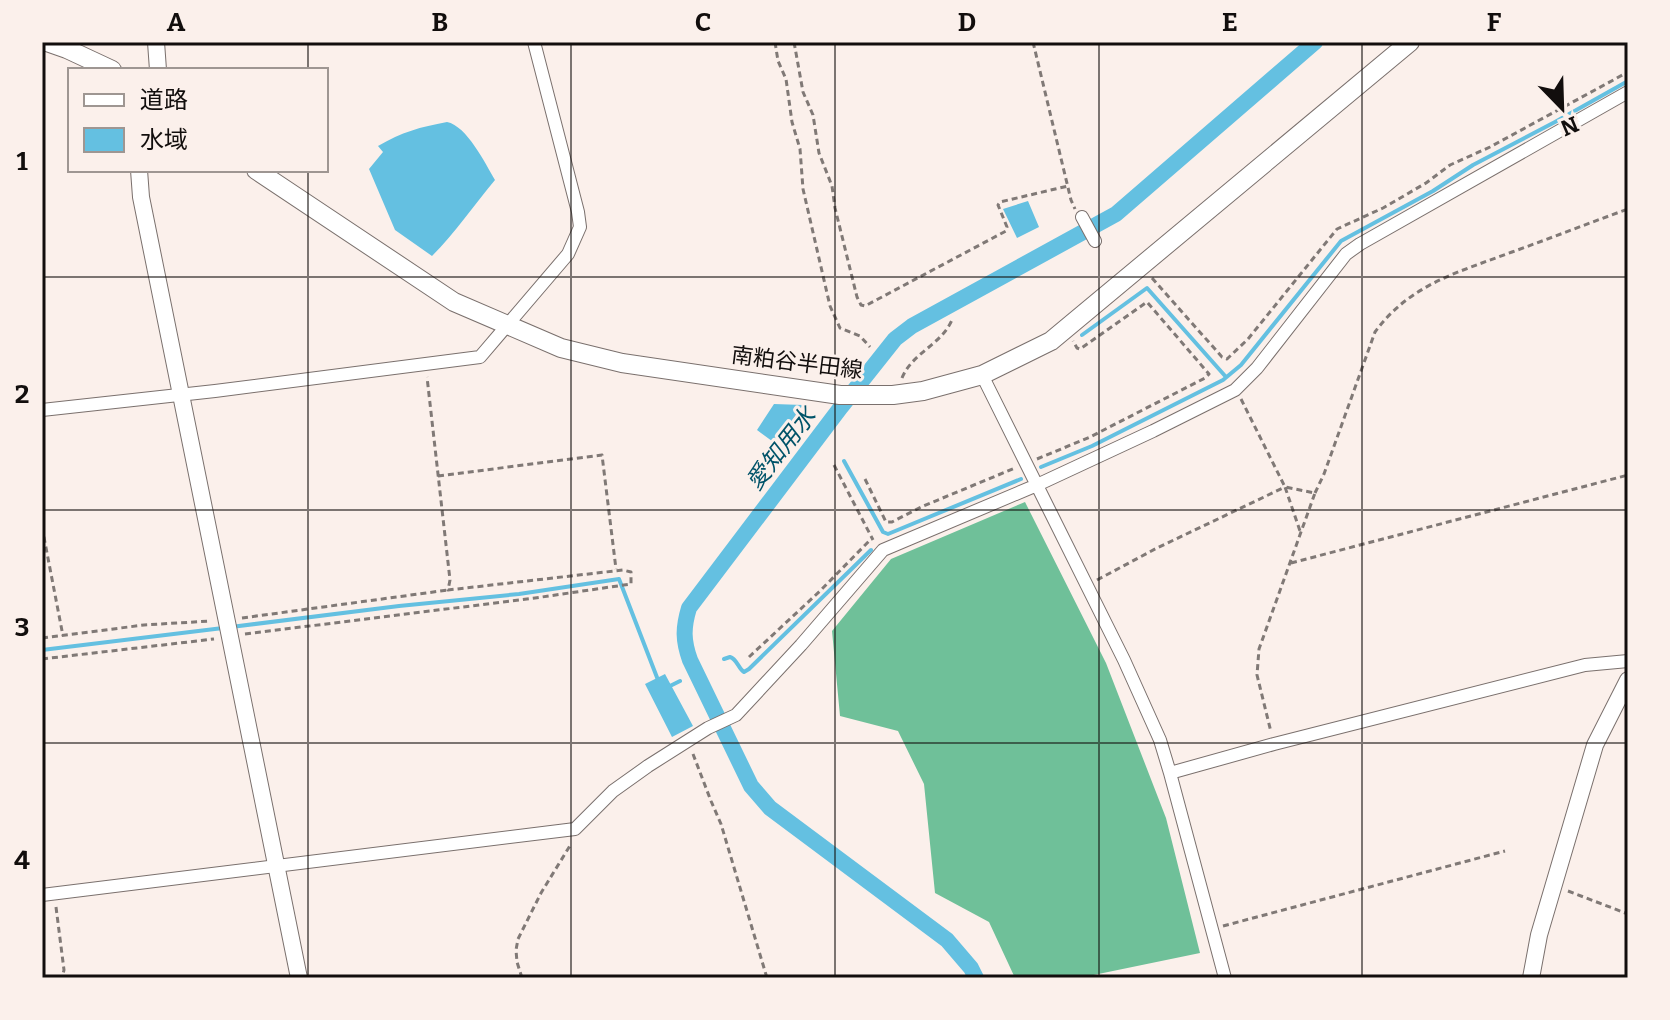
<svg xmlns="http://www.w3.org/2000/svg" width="1670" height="1020" font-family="Bitter,'Noto Sans JP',serif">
<rect width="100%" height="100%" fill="#fbf0eb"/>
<path fill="#6fc099" d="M1025,502L1106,663L1166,818L1200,953L1079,978H1015L989,922L935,893L924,784L898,731L840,716L832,631L891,559Z"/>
<path fill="#64c0e1" d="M447,122C467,126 485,163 495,180C474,205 455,233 432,256L395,230L369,169L383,152L378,146C402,132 420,127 447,122Z
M1028,201L1039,227L1017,238L1003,209Z
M774,404L803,405L776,444L757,430Z
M665,674L693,726L672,737L645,684Z"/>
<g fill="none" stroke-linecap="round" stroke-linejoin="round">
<path stroke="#64c0e1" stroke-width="4" d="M1082,335L1147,288L1226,377
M844,461L883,532L888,534L1021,479
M1041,467L1092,446L1223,380L1241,365L1341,241L1433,191L1473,165L1555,122L1628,81
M231,627L399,606L519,594L619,579L658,680
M42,650L223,628
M724,659L730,657C737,659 738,668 744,672L749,669L871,550
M668,687L680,681"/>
<path stroke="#64c0e1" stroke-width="16" d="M976,978L971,968L947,940L770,808L751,786L690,660C683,640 683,628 689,608L841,407L895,339L912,326L1116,214L1315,42"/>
<g stroke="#7a706d" stroke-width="14">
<path id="minor" d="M1082,217L1095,241
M982,375L1124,660L1160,740L1170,773L1225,978
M42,410L215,391L480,357L568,254L580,227L578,212L534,42
M1170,773L1274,744L1585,665L1628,661
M42,895L575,829L613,791L648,766L708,728L736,715L801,645L883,550L1037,485L1153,431L1235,390L1257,368L1346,254L1360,244L1628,92"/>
</g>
<g stroke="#7a706d" stroke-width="18">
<path id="tertiary" d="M156,42L158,70
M139,170L141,197L299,978
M1531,978L1539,935L1595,745L1628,680"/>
</g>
<g stroke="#7a706d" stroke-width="20">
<path id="secondary" d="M47,42L67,49L112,70
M256,170L454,302L561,348L622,363L840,395H893L923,391L982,375L1051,341L1410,42"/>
</g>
<path stroke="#807976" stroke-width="3" stroke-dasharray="6 4" stroke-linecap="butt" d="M775,42L778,61L786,79L792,122L800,149L803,189L830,306L840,328L860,336L870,347
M794,42L803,92L813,115L819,153L832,186L835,208L857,297L861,305L865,306L1006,231L1007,227L998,205L1000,202L1068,186
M1033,42L1071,200L1075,209
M1152,278L1222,357L1227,359L1248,339L1337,229L1383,208L1426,183L1450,165L1490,147L1628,72
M902,378C912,353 941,345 952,320
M1241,399L1285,487L1315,493L1259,649L1257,675L1271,732
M1037,459L1090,437L1205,378L1209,374L1147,302L1080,349L1077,348L1073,341
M834,465L872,538
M438,476L602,455L616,569
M865,479L886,522H892L921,507L1015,468
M1315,493L1324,474L1375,332C1410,284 1459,272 1512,252C1551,238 1589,223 1628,209
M42,527L63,636
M1291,563L1628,475
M1097,580L1157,548L1285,487L1300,531
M242,618L448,590
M245,634L535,598L631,584V572L623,570L448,590L450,580L427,377
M42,638L144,625L210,621
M749,657L820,591L872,538L873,540
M42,659L214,639
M693,754L711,801L721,824L767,978
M1568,891L1628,914
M56,907L64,970L62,978
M1223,926L1505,851
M522,978L517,962L516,950L518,939L541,893L571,844"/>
<use href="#minor" stroke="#fff" stroke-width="12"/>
<use href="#tertiary" stroke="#fff" stroke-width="16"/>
<use href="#secondary" stroke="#fff" stroke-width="18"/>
</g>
<path fill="none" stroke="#120e0d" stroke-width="2" stroke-opacity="0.55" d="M308,42V70M571,42V978M835,42V978M1099,42V978M1362,42V978M308,170V978M42,277H1628M42,510H1628M42,743H1628"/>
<g text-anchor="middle" stroke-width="6" stroke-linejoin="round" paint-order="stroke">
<g font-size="22" fill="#120e0d" stroke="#fbf0eb">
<text transform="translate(797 362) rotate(7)" y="8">南粕谷半田線</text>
</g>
<g font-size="24" font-style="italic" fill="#005369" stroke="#fbf0eb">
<text transform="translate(781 449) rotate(-52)" y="8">愛知用水</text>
</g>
</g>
<rect width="1670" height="1020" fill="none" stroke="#fbf0eb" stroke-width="88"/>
<rect x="68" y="68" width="260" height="104" fill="#fbf0eb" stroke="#9e9692" stroke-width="2"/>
<rect x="84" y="94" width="40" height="12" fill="#ffffff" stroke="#9e9692" stroke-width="2"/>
<text x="140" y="108" font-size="24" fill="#120e0d">道路</text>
<rect x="84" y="128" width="40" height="24" fill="#64c0e1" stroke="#9e9692" stroke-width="2"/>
<text x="140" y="148" font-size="24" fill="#120e0d">水域</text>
<g transform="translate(1562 108) rotate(157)" stroke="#fbf0eb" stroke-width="6" paint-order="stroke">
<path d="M0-6L14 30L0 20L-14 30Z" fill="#120e0d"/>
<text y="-12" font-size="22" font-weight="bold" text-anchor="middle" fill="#120e0d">N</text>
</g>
<rect x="44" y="44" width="1582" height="932" fill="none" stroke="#120e0d" stroke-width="3"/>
<g font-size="26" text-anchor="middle" font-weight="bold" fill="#120e0d">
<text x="176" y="31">A</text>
<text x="440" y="31">B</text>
<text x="703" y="31">C</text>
<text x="967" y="31">D</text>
<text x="1230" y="31">E</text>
<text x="1494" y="31">F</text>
<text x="22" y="170">1</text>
<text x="22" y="403">2</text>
<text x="22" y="636">3</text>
<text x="22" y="869">4</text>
</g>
</svg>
